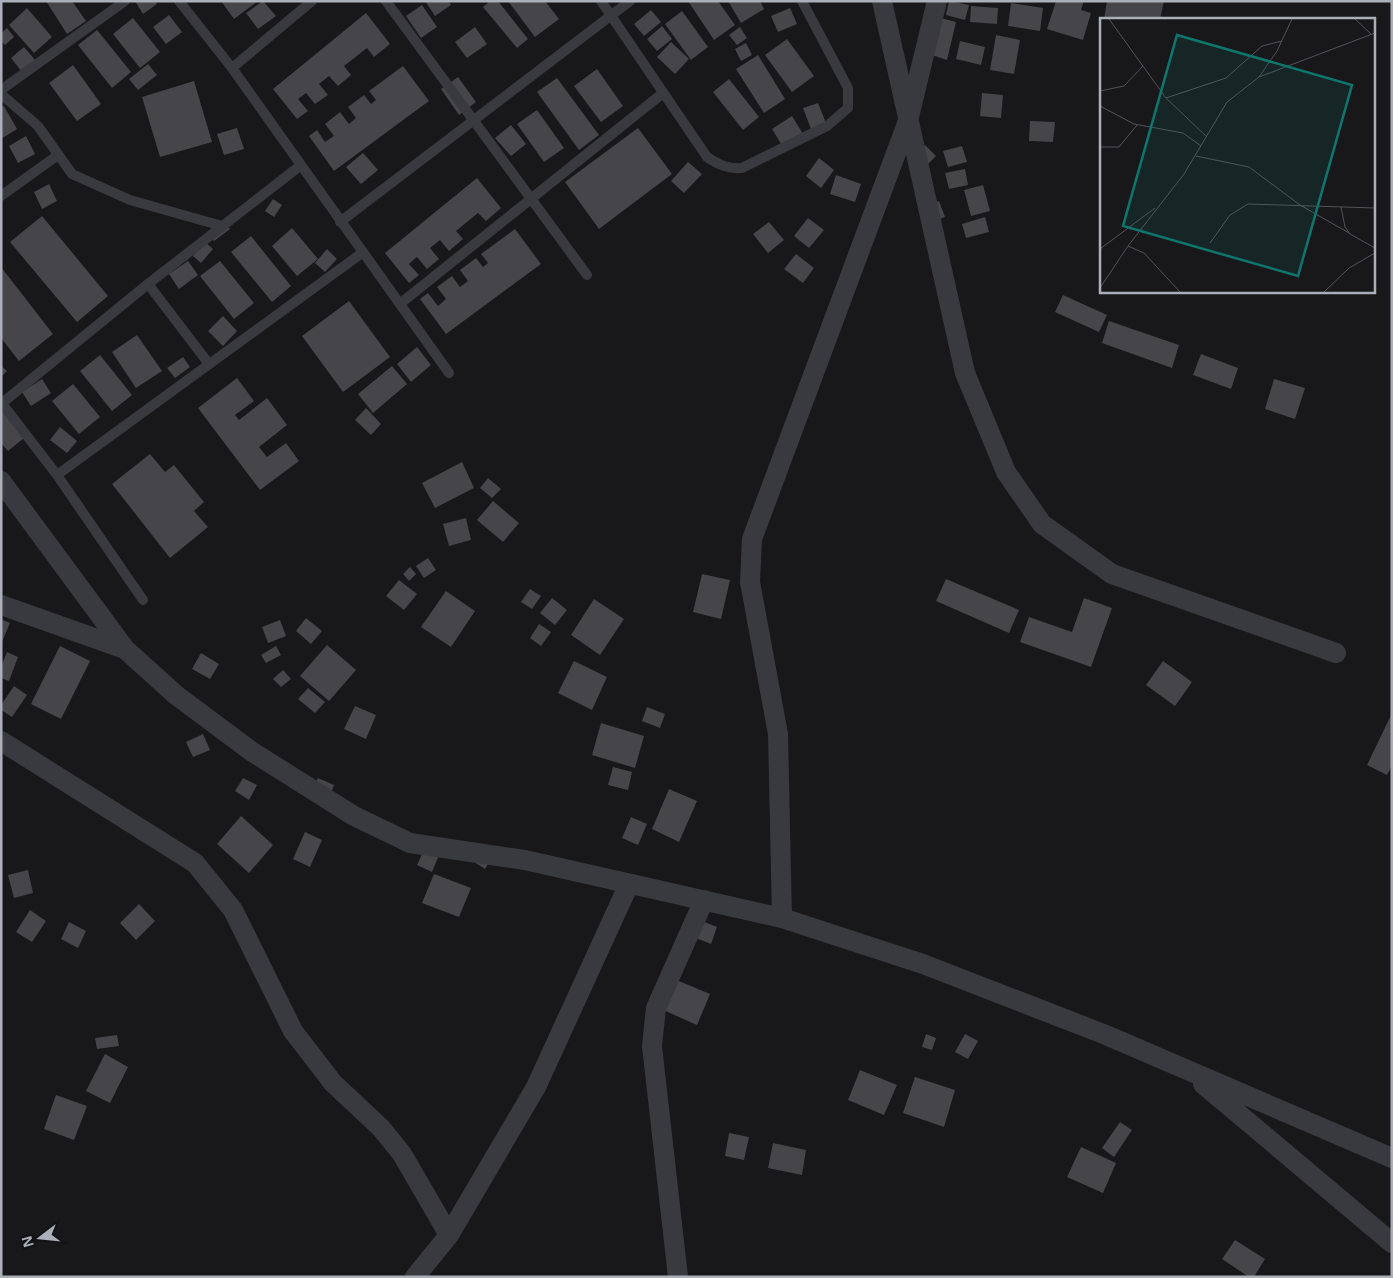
<svg xmlns="http://www.w3.org/2000/svg" width="1393" height="1278" font-family="'Open Sans',sans-serif">
<rect width="100%" height="100%" fill="#18181a"/>
<path fill="#45454a" d="M46,1H72L86,21L67,34Z
M135,1H155L157,4L143,14Z
M221,1H258L234,19Z
M263,1L276,16L258,29L246,13Z
M425,1H449L451,5L435,16Z
M490,1H498L528,39L517,48L483,7Z
M508,1H545L559,19L535,37Z
M688,1H718L735,25L714,40Z
M728,1H760L764,9L741,23Z
M949,1L969,5L965,20L946,15Z
M1056,1H1084L1081,10L1091,13L1083,40L1047,29Z
M1107,1H1164L1160,19H1104Z
M1011,3L1043,8L1040,31L1008,26Z
M422,5L437,27L421,38L406,16Z
M971,6L998,8L997,24L970,22Z
M27,8L52,37L34,53L9,25Z
M790,8L797,24L778,32L771,16Z
M651,10L661,22L644,36L634,24Z
M682,11L708,47L691,60L665,24Z
M366,13L390,44L374,57L367,48L344,66L351,75L338,86L329,76L319,84L328,95L315,104L306,93L298,99L308,111L297,119L273,89Z
M169,15L182,32L166,44L153,27Z
M133,18L160,52L140,68L113,34Z
M941,18L956,22L947,60L932,55Z
M662,26L672,39L657,51L647,39Z
M475,27L487,44L467,58L455,42Z
M740,27L747,38L737,45L729,35Z
M7,28L14,37L5,45L1,41V33Z
M97,30L131,72L112,88L78,45Z
M996,35L1020,40L1014,74L990,70Z
M787,39L814,76L792,92L765,55Z
M960,41L985,47L981,65L956,59Z
M671,42L689,59L675,74L657,57Z
M746,43L752,55L741,61L735,49Z
M24,47L36,61L22,72L11,58Z
M758,55L785,99L764,113L736,69Z
M148,64L157,75L138,90L129,79Z
M73,65L101,104L77,121L49,83Z
M403,66L429,101L334,171L309,136L317,130L325,142L334,136L325,124L340,112L349,124L356,118L348,107L364,95L371,104L376,100L369,91Z
M597,69L623,106L601,122L574,86Z
M458,77L476,102L459,115L441,89Z
M557,78L599,135L579,150L537,92Z
M729,79L759,117L743,130L713,92Z
M194,81L212,142L160,157L142,97Z
M982,93L1003,95L1001,118L980,116Z
M818,103L826,123L811,129L803,108Z
M4,106L17,129L1,139V108Z
M537,110L564,148L544,162L517,124Z
M792,116L803,134L783,147L772,129Z
M1030,121L1055,122L1053,142L1029,141Z
M511,125L526,144L511,156L495,138Z
M237,128L244,149L224,155L217,134Z
M638,128L672,174L599,229L565,182Z
M26,136L35,154L18,163L9,146Z
M925,145L936,156L924,168L913,156Z
M962,146L967,162L948,167L943,151Z
M363,153L378,170L361,184L346,167Z
M819,158L834,170L821,188L806,176Z
M688,162L702,174L684,193L671,181Z
M965,169L968,185L949,189L945,173Z
M836,175L861,184L855,202L830,194Z
M477,178L501,208L486,221L478,213L456,231L463,239L449,251L440,240L430,248L439,259L427,269L417,257L409,264L419,275L409,283L385,253Z
M49,184L57,201L42,209L34,192Z
M983,185L990,211L971,216L964,190Z
M273,199L282,205L274,217L265,211Z
M939,201L945,217L926,224L920,207Z
M42,216L108,296L77,322L10,242Z
M985,217L989,232L966,238L962,224Z
M808,218L824,230L809,248L794,236Z
M223,221L230,229L214,241L208,233Z
M769,222L784,240L768,253L753,234Z
M292,228L318,259L297,276L272,246Z
M515,229L541,264L446,334L420,299L428,293L438,306L446,299L437,287L452,276L460,287L468,281L460,270L476,258L483,267L488,263L481,254Z
M251,236L291,286L272,302L231,252Z
M205,242L213,249L201,263L193,256Z
M327,249L337,259L325,272L315,263Z
M796,254L814,268L803,283L784,269Z
M188,261L198,275L179,289L169,274Z
M220,261L254,303L234,319L200,276Z
M1,267L53,334L19,361L1,338Z
M1063,295L1107,315L1099,332L1055,312Z
M349,301L390,357L343,392L302,336Z
M223,316L237,331L223,346L208,331Z
M1109,321L1179,345L1172,368L1102,343Z
M137,335L162,371L136,388L112,352Z
M417,347L431,365L411,382L397,364Z
M1201,354L1238,368L1231,389L1193,375Z
M100,355L132,395L112,411L80,371Z
M183,357L190,367L175,378L167,368Z
M1,366L7,371L1,377Z
M392,366L407,384L373,413L358,394Z
M237,378L254,401L235,415L239,420L267,398L287,425L259,447L267,457L286,443L299,461L260,490L198,408Z
M42,379L51,393L31,406L22,392Z
M1274,379L1305,388L1295,419L1265,409Z
M73,384L100,417L79,434L52,401Z
M366,408L381,424L371,435L355,420Z
M1,410L24,438L8,451L1,443Z
M60,427L77,441L67,453L50,440Z
M150,454L165,472L174,465L204,502L194,511L208,527L170,558L112,484Z
M462,462L474,488L435,508L422,483Z
M488,478L501,489L492,498L480,488Z
M493,501L519,523L503,542L477,520Z
M466,518L471,540L449,546L443,524Z
M428,558L436,570L424,578L416,566Z
M410,567L416,574L409,581L403,574Z
M702,574L730,580L721,619L693,612Z
M946,579L1019,610L1009,633L936,601Z
M399,580L417,594L404,610L386,596Z
M530,589L541,596L532,609L521,602Z
M446,591L475,611L451,647L421,627Z
M552,598L567,610L555,625L540,613Z
M1084,598L1112,608L1091,667L1020,642L1029,617L1072,632Z
M594,599L624,619L600,655L571,635Z
M306,618L322,631L311,644L296,631Z
M1,619L10,623L1,644Z
M280,620L286,636L268,643L262,627Z
M539,624L551,632L541,646L530,638Z
M327,645L356,670L329,701L300,676Z
M60,646L90,661L61,719L31,704Z
M276,646L281,655L266,663L261,655Z
M7,652L18,657L9,681L1,678V667Z
M201,653L219,664L210,679L192,669Z
M574,661L607,677L592,710L558,693Z
M1163,661L1192,682L1175,706L1146,685Z
M283,670L291,679L281,687L273,679Z
M14,686L27,695L12,717L1,710V705Z
M308,688L325,702L315,713L298,699Z
M355,706L376,715L366,739L344,729Z
M647,707L665,714L660,728L642,721Z
M1392,713V766L1387,775L1367,765Z
M601,723L644,736L635,768L592,755Z
M203,734L210,750L193,757L186,742Z
M613,767L632,772L628,790L608,785Z
M243,778L257,785L249,800L235,791Z
M318,778L334,785L329,798L312,790Z
M669,789L697,801L679,842L652,829Z
M241,816L273,845L249,873L217,844Z
M631,817L647,824L638,845L622,838Z
M305,832L322,840L310,867L293,859Z
M425,848L439,855L432,872L417,865Z
M491,859L485,869L474,862Z
M28,870L33,893L14,898L8,875Z
M434,874L471,888L459,917L422,903Z
M139,904L155,921L136,940L120,923Z
M30,910L46,921L32,942L16,932Z
M702,921L717,927L711,944L696,938Z
M69,922L86,931L78,948L61,939Z
M674,979L710,994L697,1025L661,1009Z
M926,1034L936,1038L932,1050L922,1047Z
M965,1034L978,1041L968,1059L955,1052Z
M117,1035L119,1046L97,1049L95,1038Z
M105,1054L128,1067L110,1103L86,1091Z
M860,1070L897,1085L884,1115L848,1100Z
M915,1077L955,1090L944,1127L903,1113Z
M56,1095L87,1106L74,1140L44,1129Z
M1120,1122L1132,1130L1114,1157L1102,1148Z
M729,1133L749,1137L744,1160L725,1156Z
M773,1143L806,1150L802,1175L768,1168Z
M1081,1147L1116,1163L1103,1193L1067,1177Z
M1235,1240L1265,1259L1254,1277H1249L1222,1259Z"/>
<g fill="none" stroke-linecap="round" stroke-linejoin="round">
<path stroke="#393a3f" stroke-width="10" d="M179,1L232,68L449,373
M386,1L587,275
M601,1L707,157C719,165 728,169 742,168L827,126L848,108V88L802,1
M232,68L312,1
M1,90L125,1
M1,94L38,126L72,174L130,200L222,226
M1,196L58,155
M340,222L630,1
M148,284L209,364
M401,303L663,93
M1,402L57,475L143,600
M2,403L148,284L301,165
M57,475L362,253"/>
<path stroke="#393a3f" stroke-width="20" d="M882,1L965,373L1006,472L1042,524L1112,574L1336,653
M1,481L125,649L176,695L251,751L354,816L410,843L525,860L782,918L923,964L1106,1035L1392,1158
M1,605L125,649
M1,741L195,863L233,910L293,1031L333,1083L381,1128L402,1154L449,1235
M782,918L778,734L750,582L752,539L908,121L937,1
M1203,1084L1392,1243
M415,1277L449,1235L536,1087L629,884
M678,1277L652,1046L656,1008L704,900"/>
</g>
<g transform="translate(1100 18)">
<rect width="275" height="275" fill="#18181a"/>
<path fill="none" stroke="#53545a" stroke-width="1" d="M9,1L66,80L107,119M255,1L271,16M159,59L177,33L192,1M0,73L24,68L43,48M66,80L126,60L162,28L182,23M0,88L34,106L83,115L101,128M0,129H19L37,107M96,138L149,149L200,187L249,215M241,189L245,209L250,216L275,230M110,225L130,197L148,186L275,190M28,228L44,235L80,274M0,231L55,190M0,270L28,228L84,156L127,84L159,59L275,15M224,274L249,250L275,235"/>
<path fill="#0f766e" fill-opacity="0.15" stroke="#0f766e" stroke-width="2.5" d="M77,17L252,67L198,258L23,208Z"/>
<rect width="275" height="275" fill="none" stroke="#abafba" stroke-width="2.5"/>
</g>
<rect width="1393" height="1278" fill="none" stroke="#abafba" stroke-width="5"/>
<g transform="translate(40 1238) rotate(254)" stroke="#131315" stroke-width="4" paint-order="stroke">
<path d="M0-4L9 19L0 12L-9 19Z" fill="#abafba"/>
<text y="-8" font-size="14" font-weight="bold" text-anchor="middle" fill="#abafba">N</text>
</g>
</svg>
